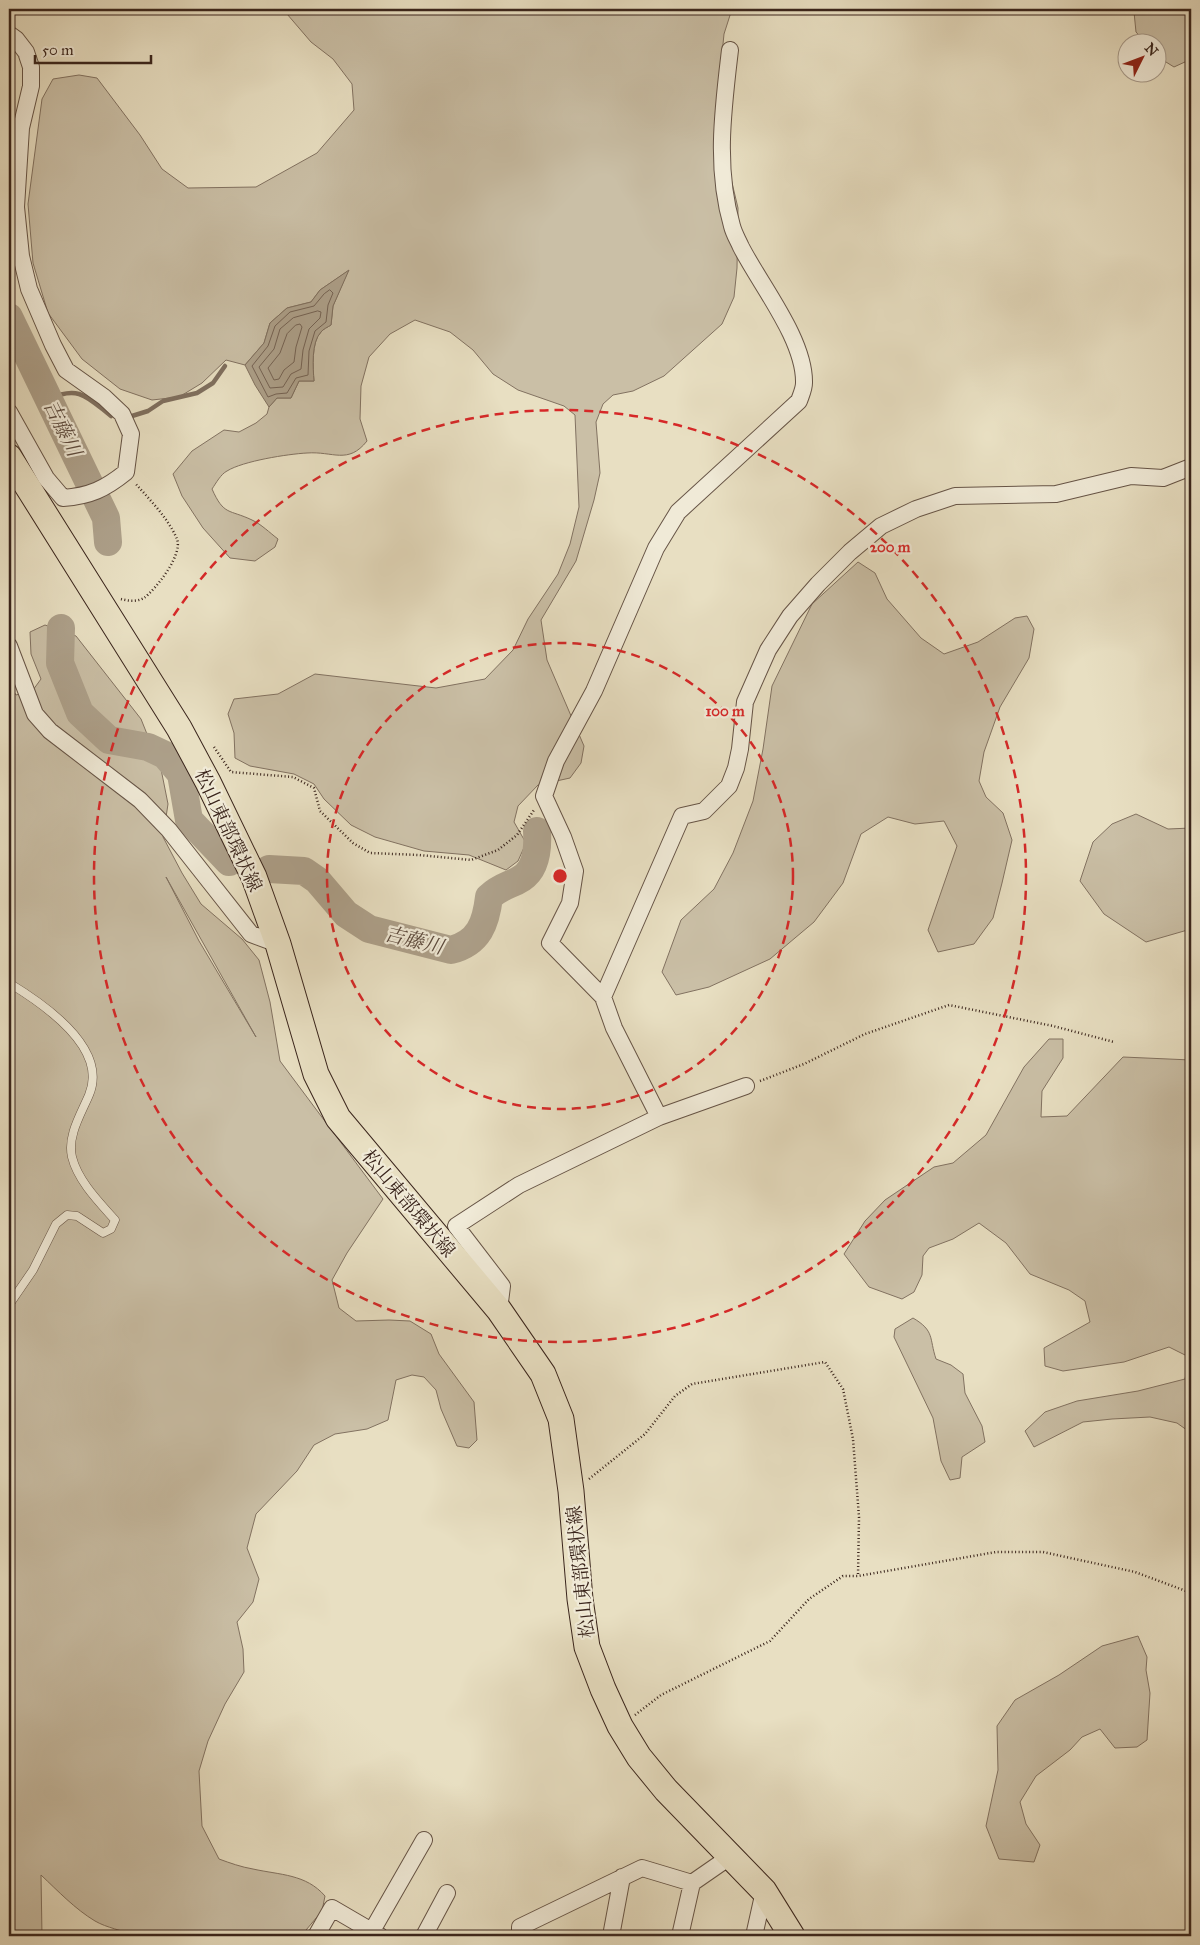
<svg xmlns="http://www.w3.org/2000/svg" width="1200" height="1945" font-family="'IM FELL Great Primer','Noto Serif JP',serif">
<rect width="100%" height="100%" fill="#e8dfc2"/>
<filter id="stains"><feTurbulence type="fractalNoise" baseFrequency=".004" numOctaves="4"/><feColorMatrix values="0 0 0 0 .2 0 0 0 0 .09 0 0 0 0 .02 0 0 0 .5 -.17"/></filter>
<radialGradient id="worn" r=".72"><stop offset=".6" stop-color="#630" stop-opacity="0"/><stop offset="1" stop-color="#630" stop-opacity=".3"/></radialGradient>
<path fill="#cabfa6" stroke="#827261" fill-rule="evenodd" d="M285,9H732L724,34L718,94L728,166L738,208L737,268L734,297L722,324L664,376L633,391L613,395L603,404L596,422L600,473L594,500L576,561L541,620L547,660L584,746L581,763L570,778L538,785L518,806L514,822L526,843L518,861L506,870L469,855L424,851L375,837L351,825L324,799L314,784L294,774L250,766L235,758L234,733L228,714L234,699L278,694L315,674L436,688L485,679L513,650L528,619L558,574L570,544L579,507L575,415L564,406L518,390L493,374L473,350L450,332L415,320L390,334L369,357L361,386L360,419L367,441C348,465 333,451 307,453C288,454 243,461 227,471C221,474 216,483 212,489C224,516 229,509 252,520C261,524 270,533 278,539L275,547L255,561L230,558L203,528L182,496L173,474L192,451L224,430L239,432L256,423L267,414L269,407L277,398H291L299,381H314C313,368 311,342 321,332C323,329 328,327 331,325L333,306L348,271L320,290L311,302L287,308L270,323L264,343L245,365L226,360L202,383L179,397L152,400L120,389L82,359L48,313L33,263L28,204L42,99L53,79L79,75L97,78L140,135L162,169L188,188L256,187L317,153L354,110L352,84L333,59L311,42L287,14Z
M1135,9H1191V49L1187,61L1174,67L1158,57V42H1145L1136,32L1134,12Z
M858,562L875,573L887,599L921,638L944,654L978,642L1015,618L1027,616L1034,629L1029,658L1000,707L984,752L979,781L986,797L1003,813L1012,840L1002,883L993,918L974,944L938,952L928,930L957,846L944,821L915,824L888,817L861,834L843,883L814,922L770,959L709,987L676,995L662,972L681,920L714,889L733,853L753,801L763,749L772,686L812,604Z
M45,625L76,636L141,719L161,769L168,804L163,837L182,873L201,904L242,939L259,960L270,1002L280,1061L383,1199L347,1253L332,1280L339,1308L356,1321L389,1320L410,1321L431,1334L439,1354L474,1402L477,1440L469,1448L457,1446L441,1409L436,1390L424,1377L412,1375L396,1380L388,1420L367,1429L335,1434L314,1445L297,1471L256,1514L247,1548L259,1579L253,1602L237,1622L243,1649L244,1672L225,1704L208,1741L199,1771L202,1826L219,1859C230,1863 241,1867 253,1869C280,1875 306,1874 325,1896L322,1911L301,1936H135C122,1930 107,1928 95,1921C75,1909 58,1891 41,1875L42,1936H9V684L16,695L33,690L41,679L31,654L30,632ZM166,877L256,1037L199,941Z
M1136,814L1168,829L1191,828V929L1146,942L1104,914L1080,881L1093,842L1112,824Z
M1049,1039H1063V1058L1042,1091L1041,1117L1067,1116L1123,1057L1191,1060V1433L1177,1423L1150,1417L1112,1419L1083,1422L1034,1447L1025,1431L1045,1412L1077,1401L1138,1391L1185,1379L1189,1357L1169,1347L1124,1362L1063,1371L1045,1366L1044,1348L1090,1322L1085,1301L1069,1290L1030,1274L1006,1243L979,1223L953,1239L929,1248L923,1256L922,1275L914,1292L902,1299L869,1287L844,1254L865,1221L885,1200L934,1167L953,1163L986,1135L1024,1067Z
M913,1318C935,1331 929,1338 936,1359L951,1365L963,1374L965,1393L982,1426L985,1442L962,1457L960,1478L950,1480L941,1461L933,1418L894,1337L895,1329Z
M1138,1636L1147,1657L1146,1670L1150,1693L1147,1740L1137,1747L1115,1748L1100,1729L1082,1737L1070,1750L1036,1776L1020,1802L1026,1824L1040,1845L1034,1862L999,1859L986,1826L998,1770L997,1726L1015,1700L1059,1675L1102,1646Z"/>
<path fill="#ada08a" stroke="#7f6f5e" d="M349,270L333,306L331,325C328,327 323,329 321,332C311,342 313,368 314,381H299L291,398H277L269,407L255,385L245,365L264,343L270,323L287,308L311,302L320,290Z"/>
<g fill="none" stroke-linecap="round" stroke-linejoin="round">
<path stroke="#746253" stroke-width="1" d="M330,290L333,293L328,305L326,322L315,331L309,351L308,375L296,378L287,393L276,394L268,397L252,366L268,346L275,326L290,312L314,306L324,294Z
M318,311L321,312L320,318L309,329L303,350L301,369L291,374L283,387L270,388L259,367L274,349L280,329L293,318Z
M296,325L300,324L302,327L296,347L294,362L284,370L279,379L274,380L268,368L280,353L287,334Z"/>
<path stroke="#7f6f5e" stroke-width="4.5" d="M49,399C79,385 87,397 111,416
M132,416L148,411L163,401L197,393L213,383L225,366"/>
<path stroke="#ada08a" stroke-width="28" d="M9,317L106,518L108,542
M61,628L60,663L80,713L109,740L148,747L165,755L181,774L189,820L229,862
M269,869L304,871L317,880L346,914L369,929L451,950C479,943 486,923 489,897C502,885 510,886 522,878C537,868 538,847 537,831"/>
<g stroke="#665446" stroke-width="9">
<path id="service" d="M9,983C42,1003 109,1048 89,1095C81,1114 67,1136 72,1157C78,1181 99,1202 115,1220L111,1229L103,1233L77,1216L67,1215L56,1224L33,1270L9,1305"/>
</g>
<g stroke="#665446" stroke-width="18">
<path id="minor" d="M9,34L16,39L26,52L31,67V86L21,128L16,207L21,256L29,289L53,345L66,370L104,397L122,414L131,434L126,472C105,489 90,496 63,498L46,478L9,412
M9,646L35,714L50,731L140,800L169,830L251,934L278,944
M603,997L682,816L704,811L729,786L736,768L740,749L745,702L768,650L790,616L818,584L850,552L881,526L916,509L955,496L1056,494L1131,476L1163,478L1191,467
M659,1117L614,1028L603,997L550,943L570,903L575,871L563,837L544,796L556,761L594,691L656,548L678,512L799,401C801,395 804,389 804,383C805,340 761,286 741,247C738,240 734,234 732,226C715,168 723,109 730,50
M499,1310L502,1286L456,1226L519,1185L659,1117L746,1086
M316,1936L332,1908L380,1936
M369,1936L424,1840
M424,1936L447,1893
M520,1936V1927L642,1868L692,1883L731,1856
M611,1936L622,1877
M680,1936L692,1883
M754,1936L764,1891"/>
</g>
<g stroke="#3a251c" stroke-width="27">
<path id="primary" d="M9,457L179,728L208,782L254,877L278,944L316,1074L338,1118L499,1310L543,1374L561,1419L571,1491L580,1599L587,1647L603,1689L620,1726L639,1757L666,1790L764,1891L792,1936"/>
</g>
<path stroke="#3a251c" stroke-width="2.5" stroke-dasharray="1 2.5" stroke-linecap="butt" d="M121,599C128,601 137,602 144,598C156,589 183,555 177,539C168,518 150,500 135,483
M214,747L231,772L293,777L314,788L320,811L353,843L370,853L419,855L471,860L498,850L517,835L534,810
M760,1081L804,1064L865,1034L949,1005L1053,1026L1114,1042
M589,1479L645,1434L675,1396L692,1384L825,1362L843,1389L853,1439L859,1517L858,1576
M635,1715L661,1695L770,1641L809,1599L843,1576H858L996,1552H1043L1135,1572L1186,1591L1191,1590"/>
<use href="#service" stroke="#f0ead7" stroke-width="8"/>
<use href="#minor" stroke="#f0ead7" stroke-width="16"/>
<use href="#primary" stroke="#e8dfc2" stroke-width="25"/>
</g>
<g fill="none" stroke="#d62828" stroke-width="2.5" stroke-dasharray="9 6">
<circle cx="560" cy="876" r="233"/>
<circle cx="560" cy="876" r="466"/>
</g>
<g text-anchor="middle" stroke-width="4.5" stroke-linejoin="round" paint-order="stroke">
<g font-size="19" fill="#3a251c" stroke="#f0ead7">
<text transform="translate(229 830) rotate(65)" y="7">松山東部環状線</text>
<text transform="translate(409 1203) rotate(50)" y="7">松山東部環状線</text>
<text transform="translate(580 1572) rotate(-96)" y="7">松山東部環状線</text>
</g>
<g font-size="20" font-style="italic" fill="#5c4a3d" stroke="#f0ead7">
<text transform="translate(63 428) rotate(64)" y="7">吉藤川</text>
<text transform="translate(414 940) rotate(14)" y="7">吉藤川</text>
</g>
</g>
<circle cx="560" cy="876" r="8" fill="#d62828" stroke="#f0ead7" stroke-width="2.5"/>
<g font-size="15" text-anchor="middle" font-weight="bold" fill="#d62828" stroke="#f0ead7" stroke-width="4.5" stroke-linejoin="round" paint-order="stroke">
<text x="890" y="552">200 m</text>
<text x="725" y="716">100 m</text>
</g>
<rect width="1200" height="1945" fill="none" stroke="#e8dfc2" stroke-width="30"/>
<rect x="10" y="10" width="1180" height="1925" fill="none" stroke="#3a251c" stroke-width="2.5"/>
<rect x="15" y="15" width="1170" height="1915" fill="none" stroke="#3a251c"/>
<g transform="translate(1142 58) rotate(48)"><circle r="24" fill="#f0ead7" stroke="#a79b8c"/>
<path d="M0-4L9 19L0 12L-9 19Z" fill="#8f2418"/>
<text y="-8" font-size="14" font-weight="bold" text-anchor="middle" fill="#3a251c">N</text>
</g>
<path d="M35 55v8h116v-8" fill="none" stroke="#3a251c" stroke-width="2.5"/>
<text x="42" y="55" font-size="15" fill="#3a251c" stroke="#f0ead7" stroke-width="4" paint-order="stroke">50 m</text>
<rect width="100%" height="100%" filter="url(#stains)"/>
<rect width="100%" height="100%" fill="url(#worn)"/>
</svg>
